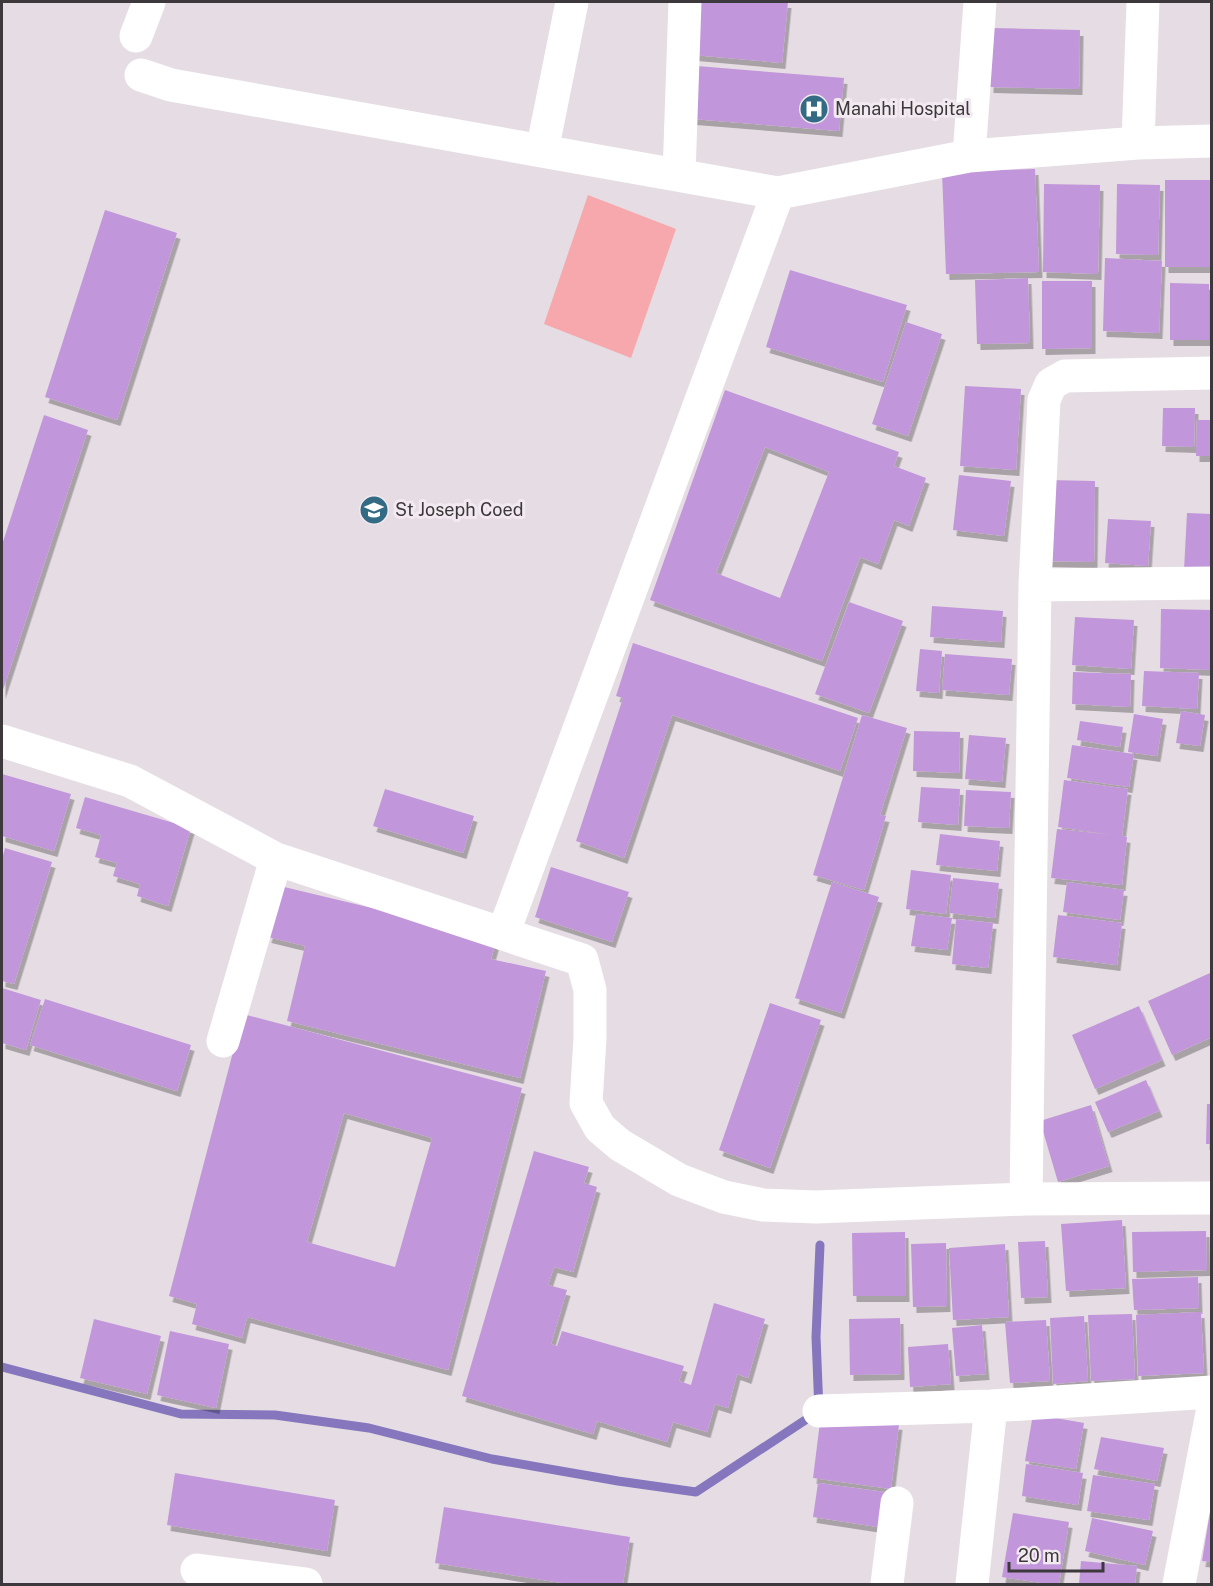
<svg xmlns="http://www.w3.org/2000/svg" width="1213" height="1586" font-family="'Public Sans',sans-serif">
<defs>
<filter id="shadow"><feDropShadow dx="3.5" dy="6" stdDeviation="0" flood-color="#0004"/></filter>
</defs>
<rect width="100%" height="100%" fill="#e5dde3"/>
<path fill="#f6a8ad" d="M588,195L676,229L631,358L544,324Z"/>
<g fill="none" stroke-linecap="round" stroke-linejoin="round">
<path stroke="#8676be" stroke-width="9" d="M2,1367L181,1414L275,1415L369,1428L492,1459L618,1481L696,1492L819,1411L816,1337L820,1245"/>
</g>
<path fill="#c296da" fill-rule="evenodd" filter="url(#shadow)" d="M698,2H788L782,63L694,55Z
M991,28L1080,30L1079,89L990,87Z
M697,66L844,78L839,131L693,119Z
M1035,169L1039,272L946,274L942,172Z
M1165,180H1212V267H1165Z
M1044,184L1100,185L1098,274L1043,272Z
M1117,184L1160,185L1158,255L1116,254Z
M105,210L177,233L117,420L45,397Z
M1105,258L1162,261L1159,333L1103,331Z
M790,270L907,305L883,382L766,347Z
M1028,278L1030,343L977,344L975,280Z
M1042,281H1092V348L1042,349Z
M1170,283L1209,284V340H1170Z
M906,322L942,334L908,436L872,424Z
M965,386L1021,389L1016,470L960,466Z
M725,390L899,452L894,466L926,478L909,526L894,520L878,564L860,557L822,661L650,600ZM765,447L829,472L780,598L716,573Z
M1163,408H1195L1194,447L1162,446Z
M44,415L88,430L2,693V545Z
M1197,420H1212V456H1196Z
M959,475L1011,481L1004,536L953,530Z
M1047,480L1095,481L1094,562L1046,561Z
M1187,513L1212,514V571L1184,570Z
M1108,519L1151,521L1148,566L1105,563Z
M849,602L903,621L869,713L815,694Z
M932,606L1003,611L1001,642L930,637Z
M1161,609L1212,610V670L1160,668Z
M1075,617L1134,620L1131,669L1072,665Z
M633,643L858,718L840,771L672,715L624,858L576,841L623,698L616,696Z
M920,649L942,651L939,693L916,691Z
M945,654L1012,659L1009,695L942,690Z
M1144,671L1199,673L1197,709L1142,706Z
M1073,672L1131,674L1130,707L1072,704Z
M1181,711L1205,715L1200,746L1176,743Z
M1134,714L1163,719L1157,756L1128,752Z
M862,715L907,728L880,815L886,816L864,890L813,875Z
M1080,721L1123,727L1120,747L1077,740Z
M914,731L960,732L959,773L913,771Z
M969,735L1006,738L1002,782L965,779Z
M1072,745L1134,754L1129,787L1067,778Z
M2,774L71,794L54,851L2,836Z
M1064,780L1128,789L1122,836L1127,837L1122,885L1051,878L1057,829L1112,835L1058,827Z
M921,787L960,789L958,825L918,822Z
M385,789L474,816L463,853L373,826Z
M966,790L1011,792L1009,828L964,826Z
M85,797L191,828L168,906L137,896L140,884L113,876L117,863L95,857L101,835L76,828Z
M940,834L1000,841L997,871L936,865Z
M5,848L52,862L14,984L2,981V859Z
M551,867L629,892L612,942L535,917Z
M911,870L951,875L946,914L906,909Z
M953,878L999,883L995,918L949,913Z
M832,882L879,897L841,1013L795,998Z
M1067,882L1124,890L1120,920L1063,912Z
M280,886L497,938L491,959L546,971L520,1078L287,1021L305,946L268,937Z
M916,914L952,918L947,950L911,946Z
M1058,915L1122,923L1117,965L1053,957Z
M956,919L993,923L988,968L952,964Z
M1210,973L1212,976V1037L1172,1055L1148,1001Z
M2,988L41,1000L26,1050L2,1043Z
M45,999L191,1045L177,1091L30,1045Z
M770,1003L821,1020L770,1168L719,1150Z
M1139,1006L1162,1060L1095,1089L1072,1035Z
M243,1014L522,1088L448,1370L247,1317L242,1338L192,1324L197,1304L169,1296ZM344,1113L432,1138L395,1267L307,1242Z
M1146,1080L1159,1111L1108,1132L1095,1102Z
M1207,1104H1212V1144H1206Z
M1091,1105L1109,1166L1058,1182L1040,1121Z
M534,1151L589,1167L584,1183L597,1187L573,1272L554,1267L548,1285L567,1290L551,1344L557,1346L562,1331L684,1366L679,1381L691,1385L714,1303L765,1319L748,1378L737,1374L728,1408L715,1404L707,1432L673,1422L667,1442L597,1421L593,1434L462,1396Z
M1122,1220L1126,1288L1066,1291L1061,1224Z
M1206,1231L1207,1270L1133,1272L1132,1232Z
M905,1232L906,1296H853L852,1233Z
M1045,1241L1048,1297L1021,1298L1018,1242Z
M946,1243L947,1306L913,1307L911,1244Z
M1005,1244L1009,1317L953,1320L949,1248Z
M1198,1277L1199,1308L1134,1310L1132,1279Z
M1201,1312L1204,1373L1138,1376L1136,1315Z
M1132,1314L1135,1379L1091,1381L1088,1315Z
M1084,1316L1088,1381L1053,1384L1050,1318Z
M900,1318L901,1374L850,1375L849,1319Z
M94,1319L161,1336L147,1394L80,1378Z
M1046,1320L1050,1381L1010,1383L1005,1322Z
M982,1325L986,1374L956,1376L952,1328Z
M170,1331L229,1344L216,1408L157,1395Z
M948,1344L951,1384L910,1387L908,1347Z
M821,1414L899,1424L891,1489L813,1478Z
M1033,1414L1084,1423L1076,1469L1025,1461Z
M1101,1437L1164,1448L1157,1481L1094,1469Z
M1026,1464L1083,1473L1078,1505L1022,1496Z
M175,1473L335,1500L327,1551L167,1525Z
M1093,1475L1155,1484L1149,1520L1087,1511Z
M818,1483L884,1492L878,1527L813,1517Z
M444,1507L630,1537L623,1584H569L435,1563Z
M1210,1512H1212V1562L1202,1561Z
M1013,1513L1069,1522L1059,1584H1049L1002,1577Z
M1092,1518L1153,1531L1145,1565L1085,1551Z
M1081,1561L1137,1566L1135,1584H1079Z"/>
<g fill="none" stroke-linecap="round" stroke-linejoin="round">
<path stroke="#fff" stroke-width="33" d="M136,36L149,2
M141,75L171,85L778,193L969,156L1138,143L1212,141
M1138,143L1143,2
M542,151L572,2
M969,156L980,2
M679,175L685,2
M1035,585L1212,583
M2,741L130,781L276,859L582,960L590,990V1038L586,1103L600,1128L620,1145L679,1180L724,1197L763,1205L816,1207L1026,1199L1212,1198
M503,934L778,193
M223,1041L276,859
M1026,1199L1035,585L1044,400L1051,384L1065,376L1212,373
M819,1411L991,1406L1212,1392
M197,1570L306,1584
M887,1584L897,1503
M972,1584L991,1406
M1179,1584L1212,1413"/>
</g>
<defs>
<g id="hospital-disc" transform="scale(1.5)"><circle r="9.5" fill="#336a84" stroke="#f2eaf0"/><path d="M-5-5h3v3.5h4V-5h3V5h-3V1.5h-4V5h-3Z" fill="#fff"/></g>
<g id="school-disc" transform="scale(1.5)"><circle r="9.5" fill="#336a84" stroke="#f2eaf0"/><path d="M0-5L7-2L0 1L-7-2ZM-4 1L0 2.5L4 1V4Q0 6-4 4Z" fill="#fff"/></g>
</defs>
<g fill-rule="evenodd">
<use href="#hospital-disc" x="814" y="109"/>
<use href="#school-disc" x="374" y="510"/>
</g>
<g text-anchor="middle" stroke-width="6" stroke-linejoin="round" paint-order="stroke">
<g font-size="18" fill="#3c383b" stroke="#f2eaf0" text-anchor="start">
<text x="835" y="115">Manahi Hospital</text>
<text x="395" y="516">St Joseph Coed</text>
</g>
</g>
<rect width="1213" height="1586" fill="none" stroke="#3c383b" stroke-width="6"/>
<path d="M1009 1562v9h94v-9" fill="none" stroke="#3c383b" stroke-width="3"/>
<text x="1018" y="1562" font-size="18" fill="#3c383b" stroke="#f2eaf0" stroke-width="4.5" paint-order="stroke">20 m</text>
</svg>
